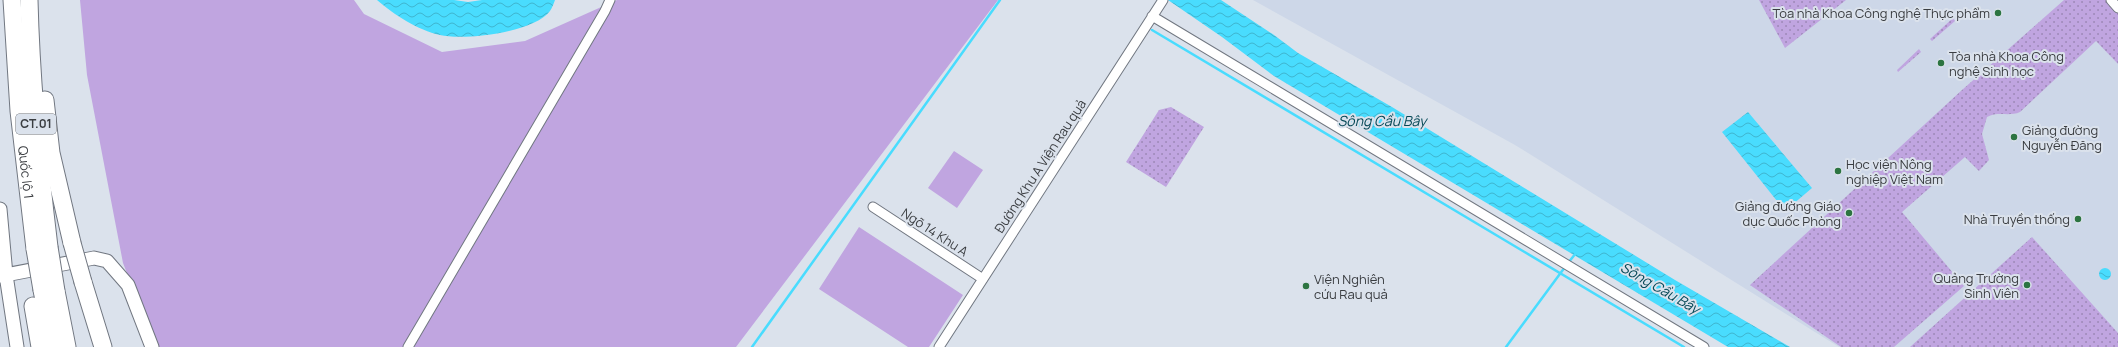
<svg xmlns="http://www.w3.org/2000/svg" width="2118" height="347" font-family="Manrope,sans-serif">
<defs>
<pattern id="grass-dots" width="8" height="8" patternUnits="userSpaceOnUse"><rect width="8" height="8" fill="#c0a5e0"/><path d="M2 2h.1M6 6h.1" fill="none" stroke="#9d88b7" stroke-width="1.8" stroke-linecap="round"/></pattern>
<pattern id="water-waves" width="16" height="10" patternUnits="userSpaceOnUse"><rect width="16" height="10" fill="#49dcfe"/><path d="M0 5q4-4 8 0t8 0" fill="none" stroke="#3eb4cf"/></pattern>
</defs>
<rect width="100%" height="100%" fill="#dbe2ec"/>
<path fill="#cdd7e8" d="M1253,0H2118V347H1839L1515,145Z"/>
<path fill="url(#grass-dots)" d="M1759,0H1846L1785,48Z
M2064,0H2111L2118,8V64L2096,41L2020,112C2009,117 1998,111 1987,117L1982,134L1989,160L1979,171L1965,157L1902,212L1964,286L1894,347H1841L1750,285L1962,90Z
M1953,18L1955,21L1932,41L1930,39Z
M1919,49L1921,52L1898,72L1897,70Z
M1171,107L1204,127L1166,187L1126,162L1159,110Z
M2032,237L2118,333V347H1910Z"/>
<path fill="#c0a5e0" d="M80,0H354L364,14L442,52L525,41L617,0H998L736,347H156L123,263L87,75Z
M954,151L983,170L957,208L928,188Z
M859,227L963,295L929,347H908L819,289Z"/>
<path fill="url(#water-waves)" d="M377,0H454L468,2L482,0H555C554,3 552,8 550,11C535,32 464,41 440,35C418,30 394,15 377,0Z
M1168,0H1221L1274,35L1298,53L1392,107L1675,280L1790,347H1728L1274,76L1222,37Z
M1748,112L1812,188L1785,211L1722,132Z
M2099 274a6 6 0 1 1 12 0a6 6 0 1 1-12 0Z"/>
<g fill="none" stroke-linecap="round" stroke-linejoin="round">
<path stroke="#49dcfe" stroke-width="2.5" d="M1152,30L1684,347
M1568,263L1576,253
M752,347L1000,0
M1506,347L1565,267"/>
<g stroke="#717781" stroke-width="11">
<path id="street" d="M2111,0L2118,8
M1152,16L1704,347
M873,207L983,279
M408,347L605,11L610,0
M939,347L1163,0"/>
</g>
<g stroke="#717781" stroke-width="15">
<path id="secondary" d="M0,209L6,275L17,347
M0,276L94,258L107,261L128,285L152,347"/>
</g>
<g stroke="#717781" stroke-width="19">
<g id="highway">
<path id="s1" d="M12,0L19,111L35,249"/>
<path d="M29,0C31,83 39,165 49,247"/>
<path d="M45,100L51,153L72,243"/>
<path d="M83,282L103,347"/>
<path d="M42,290L53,347"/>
<path d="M56,291L67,347"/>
<path d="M33,306L40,347"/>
</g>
</g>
<use href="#street" stroke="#fff" stroke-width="9"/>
<use href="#secondary" stroke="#fff" stroke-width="13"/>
<use href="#highway" stroke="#fff" stroke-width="17"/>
<g stroke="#717781" stroke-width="19" stroke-linecap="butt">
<path id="highway-bridge" d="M72,243L83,282
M49,247L56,291
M35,249L42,290"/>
</g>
<use href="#highway-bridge" stroke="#fff" stroke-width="17"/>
</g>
<g fill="#2c7441" stroke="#dbe2ec" stroke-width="1.5">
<circle cx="1998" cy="13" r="4"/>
<circle cx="1941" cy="63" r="4"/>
<circle cx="2014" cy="137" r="4"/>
<circle cx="1838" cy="171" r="4"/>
<circle cx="1849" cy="213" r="4"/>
<circle cx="2078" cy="219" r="4"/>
<circle cx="2027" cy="285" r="4"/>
<circle cx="1306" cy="286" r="4"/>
</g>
<g text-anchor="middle" stroke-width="4" stroke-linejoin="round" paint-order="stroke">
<rect fill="#dbe2ec" stroke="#6a6e74" stroke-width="1" x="16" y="114" width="40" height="20" rx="3"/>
<g font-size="12" font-weight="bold" fill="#3a3d41">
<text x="36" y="128">CT.01</text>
</g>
<g font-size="13" fill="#3a3d41" stroke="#dbe2ec" text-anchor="end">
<text x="1990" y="18">Tòa nhà Khoa Công nghệ Thực phẩm</text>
<text x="1949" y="61" text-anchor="start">Tòa nhà Khoa Công<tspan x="1949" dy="15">nghệ Sinh học</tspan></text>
<text x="2022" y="135" text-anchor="start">Giảng đường<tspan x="2022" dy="15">Nguyễn Đăng</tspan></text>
<text x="1846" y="169" text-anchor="start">Học viện Nông<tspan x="1846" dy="15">nghiệp Việt Nam</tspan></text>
<text x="1841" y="211">Giảng đường Giáo<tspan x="1841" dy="15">dục Quốc Phòng</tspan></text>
<text x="2070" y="224">Nhà Truyền thống</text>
<text x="2019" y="283">Quảng Trường<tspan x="2019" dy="15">Sinh Viên</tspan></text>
<text x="1314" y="284" text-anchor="start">Viện Nghiên<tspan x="1314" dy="15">cứu Rau quả</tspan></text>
</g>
<g font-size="13" fill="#3a3d41" stroke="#dbe2ec">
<text transform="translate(1040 166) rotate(-57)" y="5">Đường Khu A Viện Rau quả</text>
<text dy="5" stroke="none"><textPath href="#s1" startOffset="173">Quốc lộ 1</textPath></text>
<text transform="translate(935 232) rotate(33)" y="5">Ngõ 14 Khu A</text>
</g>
<g font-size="14" font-style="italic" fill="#054856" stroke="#dbe2ec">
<text x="1382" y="126">Sông Cầu Bây</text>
<text transform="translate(1660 288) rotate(30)" y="5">Sông Cầu Bây</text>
</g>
</g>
</svg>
